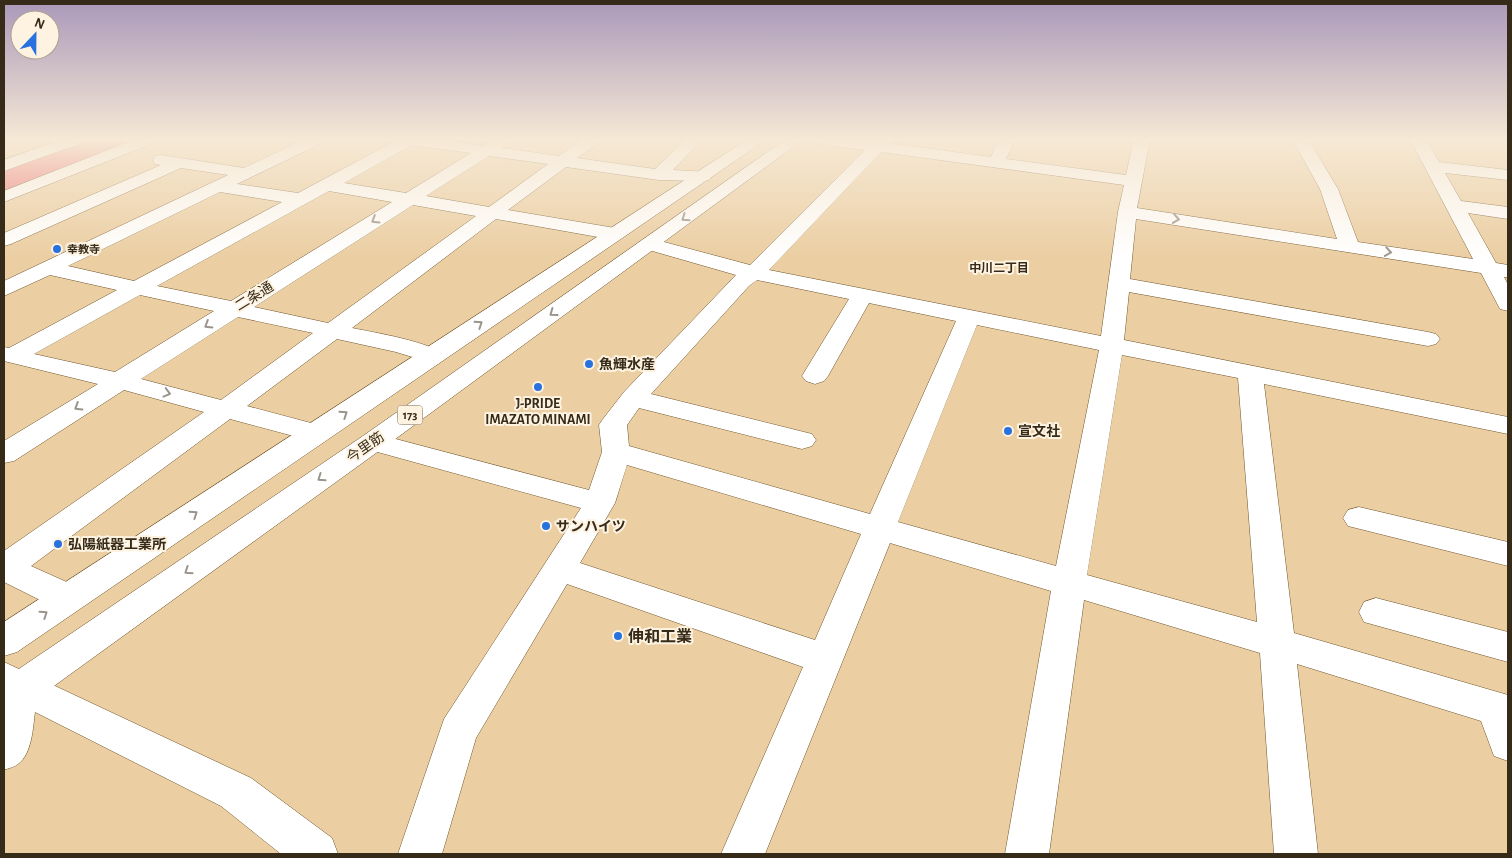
<svg xmlns="http://www.w3.org/2000/svg" width="1512" height="858" font-family="'Alegreya Sans','Noto Sans JP',sans-serif">
<rect width="100%" height="100%" fill="#ebcea2"/>
<path fill="#ed6f76" stroke="#b65b5a" d="M86,139H143L4,194V170Z"/>
<g fill="none" stroke-linecap="round" stroke-linejoin="round">
<g stroke="#70562d" stroke-width="1">
<path id="minor" d="M63,139H86L84,142L4,171V160Z
M136,139H158L156,142L4,202V191Z
M305,139H326L324,142L237,184L298,193L399,139H436L483,146L494,139H513L502,148L559,156L583,139H610L608,142L597,144L577,158L655,169L686,139H703L673,170L709,172L712,176L709,180L703,181L659,180L566,167L508,210L615,228L622,230L625,234L622,238L615,240L496,219L352,328C371,332 434,342 444,356L441,361L432,363L396,352L337,339L247,406L326,427L330,433L326,439L316,442L230,419L31,566L80,588L85,598L80,608L68,612L56,608L4,582V551L204,412L124,390L14,461L4,463V441L98,384L4,361V347L9,348L117,290L50,275L4,296V281L228,175L181,168L11,244L4,246V233L161,165L155,164L153,160L155,156L161,155L244,168ZM412,145L471,153L406,193L344,183ZM489,156L548,164L489,207L426,196ZM329,191L392,202L231,301L157,286ZM220,192L282,202L134,281L68,266ZM413,205L476,216L328,323L254,307ZM140,295L214,311L115,372L34,354ZM238,317L313,333L221,400L141,379Z
M813,139H857L873,141L875,139H892L889,143L991,157L999,139H1015L1006,159L1126,175L1134,139H1150L1137,208L1337,239L1320,189L1292,139H1308L1338,189L1358,242L1473,259L1410,139H1426L1439,162L1508,170V180L1445,173L1461,201L1508,207V219L1468,213L1496,263L1508,265V277H1504L1508,285V311L1500,309L1481,273L1136,219L1130,279L1428,332L1436,334L1440,339L1436,344L1428,346L1129,292L1124,340L1508,417V434L1264,384L1294,633L1508,695V761L1494,756L1481,721L1297,664L1318,854H1274L1260,653L1084,600L1049,854H1005L1051,591L890,543L765,854H721L803,667L567,584L476,738L442,854H398L444,719L581,508L363,448L359,442L363,436L373,433L589,490L602,452L599,425L603,419L624,392L736,275L642,248L639,244L642,240L649,238L750,265L865,150L821,144L815,142ZM881,152L1124,185L1118,212L1101,336L769,270ZM757,280L849,299L802,376L806,381L815,384L824,381L828,376L869,303L956,321L870,514L629,446L627,425L639,408L802,449L812,446L816,440L812,434L651,394L749,286ZM977,325L1099,350L1056,566L898,522ZM1122,355L1238,378L1257,622L1087,575ZM627,465L861,534L815,640L580,563L615,503Z
M1359,507L1508,542V566L1348,526L1343,518L1348,510Z
M1376,598L1508,632V662L1364,622L1359,612L1364,602Z
M4,662L251,778L332,838L338,854H281L221,806L35,712C33,727 32,754 18,764C15,767 8,768 4,770Z"/>
</g>
<g stroke="#70562d" stroke-width="1">
<path id="major" d="M748,139H767L17,652L4,656V622Z
M786,139H804L383,448L18,712L4,717V679L363,436Z"/>
</g>
<use href="#minor" fill="#fff" fill-rule="evenodd"/>
<use href="#major" fill="#fff" fill-rule="evenodd"/>
</g>
<defs><path id="oneway-chevron" d="M-2-3.5L2.5 0L-2 3.5" fill="none" stroke-width="1.6" stroke-linecap="round" stroke-linejoin="round" transform="scale(1.25)"/></defs>
<g stroke="#9a958c">
<use href="#oneway-chevron" transform="translate(685 218) rotate(145)"/>
<use href="#oneway-chevron" transform="translate(1176 219) rotate(9)"/>
<use href="#oneway-chevron" transform="translate(375 220) rotate(148)"/>
<use href="#oneway-chevron" transform="translate(1388 252) rotate(9)"/>
<use href="#oneway-chevron" transform="translate(553 313) rotate(144)"/>
<use href="#oneway-chevron" transform="translate(479 324) rotate(-34)"/>
<use href="#oneway-chevron" transform="translate(208 325) rotate(148)"/>
<use href="#oneway-chevron" transform="translate(167 393) rotate(15)"/>
<use href="#oneway-chevron" transform="translate(78 407) rotate(148)"/>
<use href="#oneway-chevron" transform="translate(344 414) rotate(-34)"/>
<use href="#oneway-chevron" transform="translate(321 478) rotate(145)"/>
<use href="#oneway-chevron" transform="translate(194 514) rotate(-34)"/>
<use href="#oneway-chevron" transform="translate(188 571) rotate(145)"/>
<use href="#oneway-chevron" transform="translate(44 614) rotate(-34)"/>
</g>
<linearGradient id="sky" x2="0" y2="1"><stop stop-color="#aa98ba"/><stop offset="0.54" stop-color="#f6e9d5"/><stop offset="1" stop-color="#f6e9d5" stop-opacity="0"/></linearGradient>
<rect width="1512" height="259" fill="url(#sky)"/>
<g fill="#2772de" stroke="#fef2e0" stroke-width="2">
<circle cx="57" cy="249" r="5"/>
<circle cx="589" cy="364" r="5"/>
<circle cx="538" cy="387" r="5"/>
<circle cx="1008" cy="431" r="5"/>
<circle cx="546" cy="526" r="5"/>
<circle cx="58" cy="544" r="5"/>
<circle cx="618" cy="636" r="5"/>
</g>
<g text-anchor="middle" stroke-width="4" stroke-linejoin="round" paint-order="stroke">
<g font-size="11" font-weight="bold" fill="#362b19" stroke="#fef2e0" text-anchor="start">
<text x="67" y="253">幸教寺</text>
</g>
<g font-size="12" font-weight="bold" fill="#362b19" stroke="#fef2e0">
<text x="999" y="272">中川二丁目</text>
</g>
<rect fill="#fef2e0" stroke="#726755" stroke-width="1" x="397.5" y="405.5" width="25" height="19" rx="4"/>
<g font-size="12" font-weight="bold" fill="#362b19">
<text x="410" y="419">173</text>
</g>
<g font-size="14" fill="#362b19" stroke="#fef2e0">
<text transform="translate(254 296) rotate(-32)" y="5">二条通</text>
<text transform="translate(365 447) rotate(-35)" y="5">今里筋</text>
</g>
<g font-size="14" font-weight="bold" fill="#362b19" stroke="#fef2e0" text-anchor="start">
<text x="599" y="369">魚輝水産</text>
<text x="538" y="408" text-anchor="middle">J-PRIDE<tspan x="538" dy="16">IMAZATO MINAMI</tspan></text>
<text x="1018" y="436">宣文社</text>
<text x="556" y="531">サンハイツ</text>
<text x="68" y="549">弘陽紙器工業所</text>
</g>
<g font-size="16" font-weight="bold" fill="#362b19" stroke="#fef2e0" text-anchor="start">
<text x="628" y="642">伸和工業</text>
</g>
</g>
<rect width="1512" height="858" fill="none" stroke="#362b19" stroke-width="10"/>
<g transform="translate(35 35) rotate(22)"><circle r="24" fill="#fef2e0" stroke="#aea290"/>
<path d="M0-4L9 19L0 12L-9 19Z" fill="#2772de"/>
<text y="-8" font-size="14" font-weight="bold" text-anchor="middle" fill="#362b19">N</text>
</g>
</svg>
